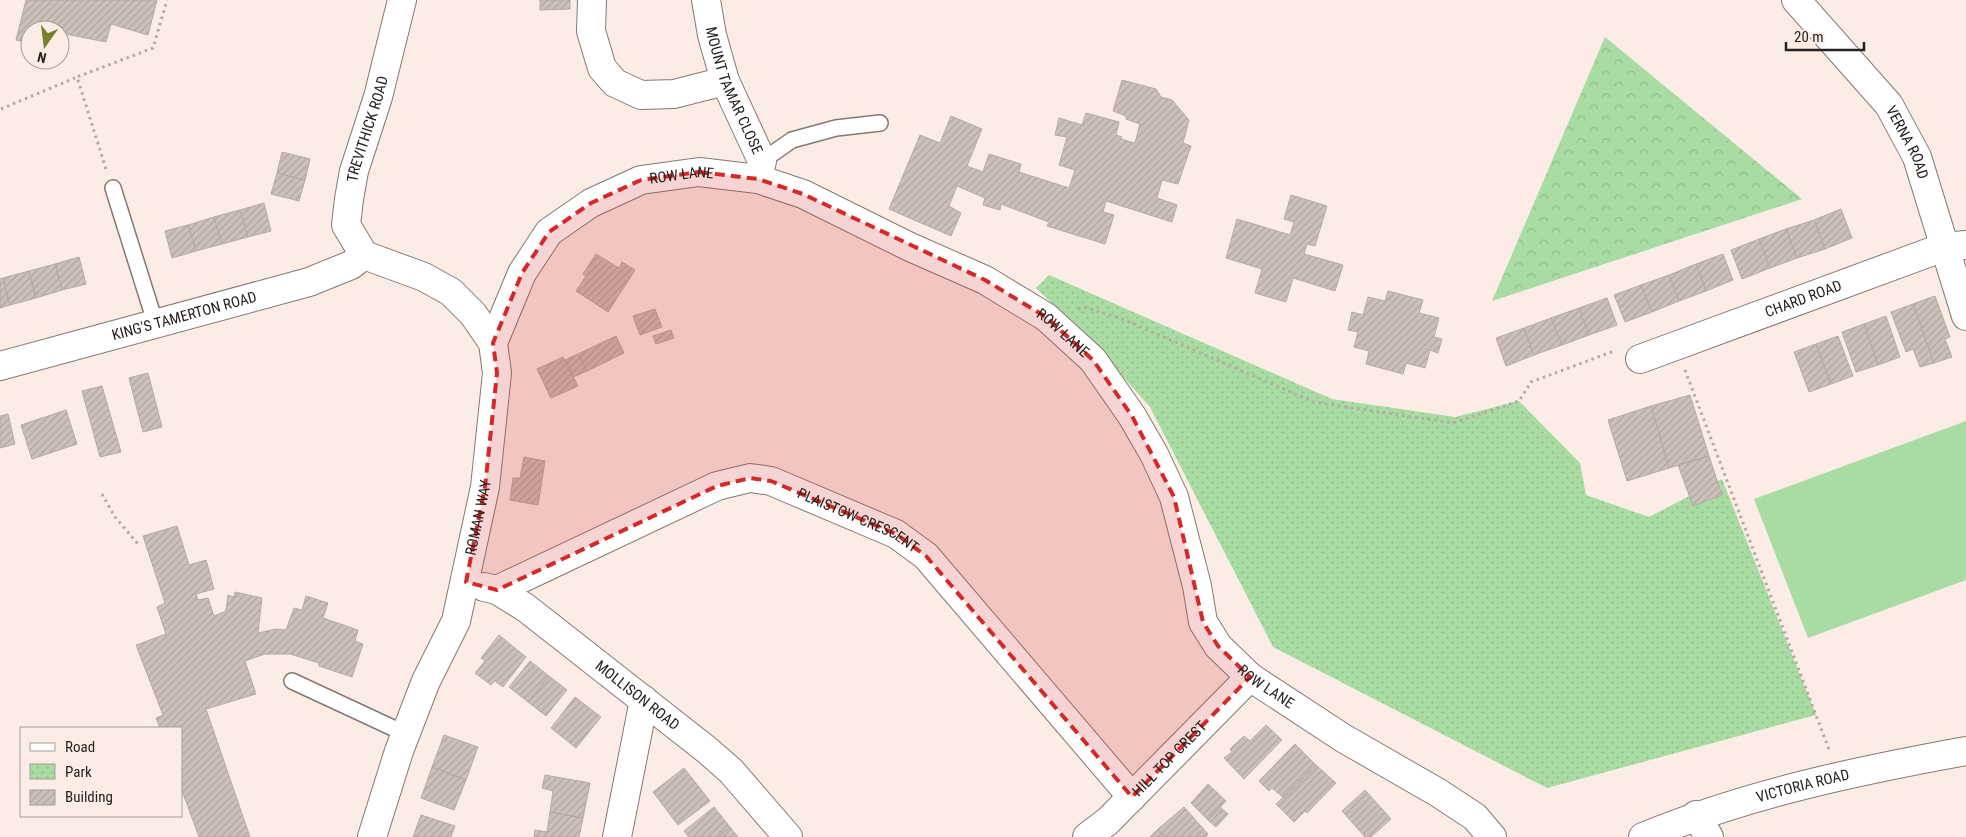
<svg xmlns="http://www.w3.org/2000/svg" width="1966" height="837" font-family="'Roboto Condensed',sans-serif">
<defs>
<pattern id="forest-crowns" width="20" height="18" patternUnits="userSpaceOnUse" patternTransform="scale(1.25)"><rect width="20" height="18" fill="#a8dca2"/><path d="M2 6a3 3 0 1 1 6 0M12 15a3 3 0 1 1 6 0" fill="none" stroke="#91bc8b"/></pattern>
<pattern id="park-dots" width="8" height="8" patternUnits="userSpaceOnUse" patternTransform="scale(1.25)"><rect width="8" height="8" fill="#a8dca2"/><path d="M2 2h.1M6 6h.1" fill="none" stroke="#91bc8b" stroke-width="1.8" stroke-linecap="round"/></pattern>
<pattern id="building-hatch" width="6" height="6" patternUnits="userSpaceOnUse" patternTransform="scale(1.25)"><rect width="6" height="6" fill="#cdc0b9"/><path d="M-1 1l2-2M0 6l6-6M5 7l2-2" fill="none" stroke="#b0a59f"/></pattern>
</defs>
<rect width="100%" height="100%" fill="#fbede6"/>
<path fill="#a8dca2" d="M1966,421V580L1808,638L1754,499Z"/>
<path fill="url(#forest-crowns)" d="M1605,37L1802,199L1492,301Z"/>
<path fill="url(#park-dots)" d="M1049,275L1332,399L1455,417L1519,401L1580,463L1586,495L1649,517L1722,479L1816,715L1547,788L1273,647L1150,407L1086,335L1036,288Z"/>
<path fill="url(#building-hatch)" stroke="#b7a9a3" d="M26,0H157L148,35L111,24L106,42L60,33V30H30V43L16,40Z
M540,0H570V9L540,10Z
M1122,80L1156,89L1161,97L1172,100L1189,120L1183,143L1191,146L1178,184L1162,180L1157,198L1177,205L1172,222L1106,201L1103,212L1114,215L1105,244L1047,226L1049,222L1001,204L1000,210L983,205L985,198L957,186L949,206L961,213L951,236L889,209L920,135L940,143L951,116L982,129L967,166L983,172L989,154L1021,164L1019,172L1069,188L1075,170L1059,165L1067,137L1055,135L1059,118L1082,125L1086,113L1119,122L1116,135L1122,137L1121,139L1135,143L1140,124L1126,119V116L1113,111Z
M282,152L310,159L305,180L277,173Z
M277,173L305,180L299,201L271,194Z
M1291,195L1327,206L1315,246L1307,244L1304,254L1343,265L1335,291L1293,278L1286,302L1255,293L1262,269L1226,258L1237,219L1290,235L1294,222L1284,219Z
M264,203L271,231L248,237L240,210Z
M1841,209L1852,238L1825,249L1814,220Z
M240,210L248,237L222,244L214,217Z
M214,217L222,244L196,251L188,225Z
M1814,220L1825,249L1797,258L1786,229Z
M188,225L196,251L172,258L165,231Z
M1786,229L1797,258L1770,268L1759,239Z
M1759,239L1770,268L1742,279L1731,250Z
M596,254L619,268L622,262L635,270L608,312L576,291L586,276L583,274Z
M1723,254L1733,280L1706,291L1696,264Z
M79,257L86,284L62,290L55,264Z
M55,264L62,290L36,298L29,271Z
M1696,264L1706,291L1679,301L1669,275Z
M29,271L36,298L10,305L3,278Z
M1669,275L1679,301L1652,312L1641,285Z
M3,278L10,305L0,308V279Z
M1641,285L1652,312L1625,322L1614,295Z
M1388,291L1423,300L1419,313L1439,318L1434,337L1442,339L1438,353L1430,350L1425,368L1406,363L1403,374L1366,364L1369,351L1354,347L1358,332L1348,330L1352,312L1363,315L1368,297L1385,301Z
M1935,296L1950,337L1945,339L1952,357L1934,363L1913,304Z
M1607,298L1617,325L1589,335L1579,308Z
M1913,304L1934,363L1920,367L1913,349L1906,352L1891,312Z
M1579,308L1589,335L1562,345L1551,318Z
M655,309L662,327L640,335L633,316Z
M1886,316L1900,357L1878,365L1864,324Z
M1551,318L1562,345L1534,355L1524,328Z
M1864,324L1878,365L1856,372L1842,332Z
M1524,328L1534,355L1506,366L1496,338Z
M671,330L674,338L656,344L653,336Z
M616,336L624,353L587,371L578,354Z
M1838,336L1853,376L1831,384L1816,344Z
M1816,344L1831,384L1809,392L1794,352Z
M578,354L587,371L573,377L565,360Z
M563,357L578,386L551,398L537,369Z
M148,373L162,427L143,432L129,378Z
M102,386L121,452L100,457L82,391Z
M1690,395L1709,456L1669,468L1651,406Z
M1651,406L1669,468L1627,481L1608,420Z
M66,410L77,444L32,459L21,425Z
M8,414L15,444L0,448V416Z
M1709,456L1722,495L1693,506L1678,465Z
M524,457L545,461L538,505L510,500L513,478H520Z
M177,526L189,565L206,560L214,589L196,594L198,600L208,598L214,616L226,611L228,595L234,597L235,592L262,598L258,633L276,629L286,630L294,608L302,610L306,596L328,603L323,618L358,630L355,641L363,644L352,677L319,666V663L290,654H265L245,661L256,694L206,709L250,837H199L181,788V728H160L156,718L163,715L136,645L166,634L157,607L165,603L143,536Z
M499,635L526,657L503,687L495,681L491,685L475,673L485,661L481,658Z
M530,661L549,676L528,702L509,687Z
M549,676L567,690L546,716L528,702Z
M575,697L601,717L576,748L551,728Z
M1266,725L1282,740L1244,779L1224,758L1232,752L1230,749L1244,736L1250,741Z
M444,735L478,747L466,780L432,767Z
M1295,744L1316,765L1284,798L1272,788L1269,791L1259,781Z
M1316,765L1336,783L1307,813L1305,811L1294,822L1276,804Z
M432,767L466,780L454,810L421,798Z
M684,768L710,801L678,825L653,792Z
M545,775L590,783L583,818L550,812L553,791L542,788Z
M1208,784L1226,801L1208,820L1191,803Z
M1365,790L1391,819L1371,837H1365L1342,811Z
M714,807L730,827L718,837H689L684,831Z
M1184,807L1208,834L1206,837H1165L1158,829Z
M1220,807L1228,814L1216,827L1208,820Z
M550,812L583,818L579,837H534L535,830L547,832Z
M421,815L455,826L451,837H413Z
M730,827L738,837H718Z
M1158,829L1165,837H1150Z"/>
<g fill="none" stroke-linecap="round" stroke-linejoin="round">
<g stroke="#857872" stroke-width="18">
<path id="service" d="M762,161L792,140L836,128L880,123
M113,188L156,325
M292,681L406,734"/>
</g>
<g stroke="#857872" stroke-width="30">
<g id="minor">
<path d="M592,0L591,31L602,68L615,83L641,95L674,94L725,81"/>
<path id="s1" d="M706,0L712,35L725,81L762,161L758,179"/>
<path id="s2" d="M1796,0L1889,105L1917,157L1966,316"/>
<path id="s3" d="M493,343L522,273L549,232L591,203L641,180L699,172L758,179L803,194L910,247L985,280L1046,317L1093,360L1132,416L1154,454L1174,497L1197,586L1203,622L1218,646L1250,677L1343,738L1437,792L1475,817L1492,837"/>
<path id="s4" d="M1640,359L1944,247L1966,245"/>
<path id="s5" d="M0,366L309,282L351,265L364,255"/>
<path id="s6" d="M484,587L497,590L526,608L707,750L731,771L788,837"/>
<path id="s7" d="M497,590L717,486L750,478L771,481L896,534L926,556L1132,797"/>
<path d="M1696,815L1709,837"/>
<path d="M617,837L644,700"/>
<path id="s8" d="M1087,837L1108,821L1250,677"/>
</g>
</g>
<g stroke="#857872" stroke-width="30">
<g id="tertiary">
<path id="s9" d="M372,837L399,751L426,681L456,621L485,487L497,373L493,343L473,314L451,292L424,277L364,255L346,225L349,199L354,171L378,97L402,0"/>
<path id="s10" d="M1643,837C1747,794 1856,771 1966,751"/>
</g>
</g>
<path stroke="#b4a9a3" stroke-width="3" stroke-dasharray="2.5 4" stroke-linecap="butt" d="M1,109L77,77
M106,169L77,77L153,48L167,0
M1078,309L1084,307L1122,319L1314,402L1453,423L1519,401L1531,382L1614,351
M1685,370L1830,752
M102,494L115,517L138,544"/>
<use href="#service" stroke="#fff" stroke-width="15"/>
<use href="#minor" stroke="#fff" stroke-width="28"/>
<use href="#tertiary" stroke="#fff" stroke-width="28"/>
</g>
<path fill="#d62828" fill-opacity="0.2" stroke="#d62828" stroke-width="4" stroke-dasharray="10 6" stroke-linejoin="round" d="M699,172L758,179L803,194L985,280L1046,317L1093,360L1132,416L1174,497L1203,622L1218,646L1250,677L1132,797L926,556L896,534L771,481L750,478L717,486L497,590L466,582L485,487L497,373L493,343L522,273L549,232L591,203L641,180Z"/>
<g text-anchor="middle" stroke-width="4" stroke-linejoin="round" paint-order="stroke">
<g font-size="15" fill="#27221f" stroke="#fbede6">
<text dy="5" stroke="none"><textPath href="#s1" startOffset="95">MOUNT TAMAR CLOSE</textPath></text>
<text dy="5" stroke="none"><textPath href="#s9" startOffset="809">TREVITHICK ROAD</textPath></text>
<text dy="5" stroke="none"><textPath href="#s2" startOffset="182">VERNA ROAD</textPath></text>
<text dy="5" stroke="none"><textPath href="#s3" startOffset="272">ROW LANE</textPath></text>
<text dy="5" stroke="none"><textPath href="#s4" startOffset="174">CHARD ROAD</textPath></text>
<text dy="5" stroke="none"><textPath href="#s5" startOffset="191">KING'S TAMERTON ROAD</textPath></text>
<text dy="5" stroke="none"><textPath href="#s3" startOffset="692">ROW LANE</textPath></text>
<text dy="5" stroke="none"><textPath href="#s9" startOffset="338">ROMAN WAY</textPath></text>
<text dy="5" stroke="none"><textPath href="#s7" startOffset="394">PLAISTOW CRESCENT</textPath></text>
<text dy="5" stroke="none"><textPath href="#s3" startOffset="1112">ROW LANE</textPath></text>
<text dy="5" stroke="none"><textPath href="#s6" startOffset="189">MOLLISON ROAD</textPath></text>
<text dy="5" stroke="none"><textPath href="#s8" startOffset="114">HILL TOP CREST</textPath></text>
<text dy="5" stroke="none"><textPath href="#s10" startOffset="168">VICTORIA ROAD</textPath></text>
</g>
</g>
<rect x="20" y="727" width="162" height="90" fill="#fbede6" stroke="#a69c96"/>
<rect x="30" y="743" width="25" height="8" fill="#ffffff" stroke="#a69c96"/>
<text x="65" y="752" font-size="15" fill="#27221f">Road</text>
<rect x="30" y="764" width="25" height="15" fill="url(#park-dots)" stroke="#a69c96"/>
<text x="65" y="777" font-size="15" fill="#27221f">Park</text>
<rect x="30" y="790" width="25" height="15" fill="url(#building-hatch)" stroke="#a69c96"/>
<text x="65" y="802" font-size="15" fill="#27221f">Building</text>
<g transform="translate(45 45) rotate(194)"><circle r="24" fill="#fbede6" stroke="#a69c96"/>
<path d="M0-4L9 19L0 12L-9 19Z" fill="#76812e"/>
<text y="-8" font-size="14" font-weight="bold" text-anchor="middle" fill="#27221f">N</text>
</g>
<path d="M1786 42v8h78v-8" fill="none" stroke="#27221f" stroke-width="2.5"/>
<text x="1794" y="42" font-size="15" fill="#27221f" stroke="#fbede6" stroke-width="4" paint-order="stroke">20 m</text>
</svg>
